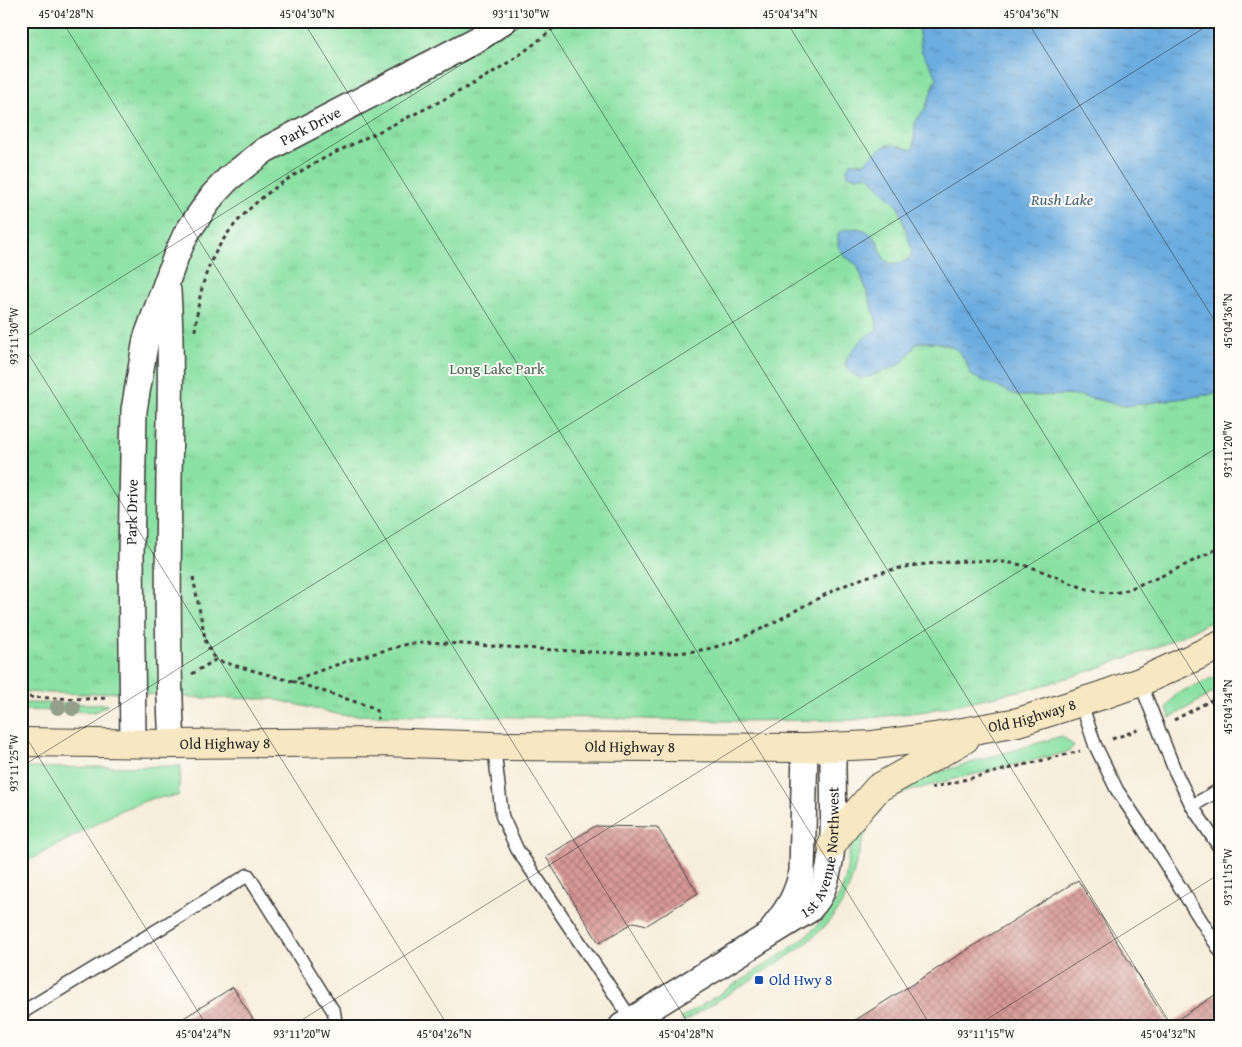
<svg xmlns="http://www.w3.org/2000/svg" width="1242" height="1047" font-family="'Gentium Book Plus',serif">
<defs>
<pattern id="park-tufts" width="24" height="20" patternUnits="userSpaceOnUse" patternTransform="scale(1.25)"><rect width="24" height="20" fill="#8be1a4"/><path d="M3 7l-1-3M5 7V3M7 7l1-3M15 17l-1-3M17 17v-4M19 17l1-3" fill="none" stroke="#77c08d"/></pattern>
<pattern id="water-ripples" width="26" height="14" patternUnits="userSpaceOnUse" patternTransform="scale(1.25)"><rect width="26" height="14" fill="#6cacdf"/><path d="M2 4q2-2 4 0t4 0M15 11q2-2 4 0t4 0" fill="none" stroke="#588bb4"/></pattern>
<pattern id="building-cross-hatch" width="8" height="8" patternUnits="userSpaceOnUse" patternTransform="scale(1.25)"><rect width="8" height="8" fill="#d89a97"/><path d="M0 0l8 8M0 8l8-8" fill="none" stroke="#ae7d7a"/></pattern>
</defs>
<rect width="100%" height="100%" fill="#fdfcf7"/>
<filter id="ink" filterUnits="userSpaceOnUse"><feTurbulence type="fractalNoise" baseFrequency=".02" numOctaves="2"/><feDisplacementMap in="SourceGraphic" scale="10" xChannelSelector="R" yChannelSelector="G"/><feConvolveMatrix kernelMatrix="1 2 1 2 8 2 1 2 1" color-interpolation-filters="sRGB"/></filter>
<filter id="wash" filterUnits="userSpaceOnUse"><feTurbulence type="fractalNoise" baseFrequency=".0096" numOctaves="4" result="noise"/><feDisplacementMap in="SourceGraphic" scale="20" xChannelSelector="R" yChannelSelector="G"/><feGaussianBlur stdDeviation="1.12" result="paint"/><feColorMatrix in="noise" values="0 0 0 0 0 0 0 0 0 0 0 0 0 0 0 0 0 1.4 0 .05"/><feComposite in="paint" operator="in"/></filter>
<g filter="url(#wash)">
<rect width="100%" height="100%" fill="#f7eddb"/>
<path fill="#8be1a4" stroke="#547e60" d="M1221,674V688L1170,718L1167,707L1176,694Z
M21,703L102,704L108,705L95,712L21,710Z
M1062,736L1074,746L1070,750L1064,753L946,781L893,796L889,794L919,778Z
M181,766L178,796L153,798L121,810L21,865V768Z
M874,806L881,811C877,816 872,821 869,826C857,850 855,878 843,902C823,937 787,957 754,978C731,993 707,1007 683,1022L681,1018C704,1004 726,990 749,975C783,954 819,933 839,896C849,879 846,859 852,841C856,828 866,817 874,806Z"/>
<path fill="url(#park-tufts)" stroke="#547e60" d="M21,21H917L922,52L937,77L926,107L915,123L914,146L911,150C888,140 881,148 864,163L858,162L856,177L868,175L872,178L898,206L912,250L909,259L892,265L883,258L877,240L868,232L858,228L846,229L845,256L858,266L876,318L877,329C861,340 854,346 845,363L851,372L859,378L868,377L901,364L918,342H935L958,349L967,361L1019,396L1077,395L1125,406L1221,393V617L1162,645L1090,671L1037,687L927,711L853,720L727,721L600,718L341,715L273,699L202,698L116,692L88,694L21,692Z"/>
<path fill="url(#water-ripples)" stroke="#44647e" d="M917,21H1221V393L1125,406L1077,395L1019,396L970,375C963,345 947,341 918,342L901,364L868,377L859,378L851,372L845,364C853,346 861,340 877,329L876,318L858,266L845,256L838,246V233C852,225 869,227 877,242C880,246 880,252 883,257C885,260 889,263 892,265L909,260L912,250L898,206L868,175L856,177L848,175L847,169L850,163H864C882,147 885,139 911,150L914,146L915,123L926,107L937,77L922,52Z"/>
<g id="blocks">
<path fill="url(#building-cross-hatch)" d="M595,826L657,827L698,893L647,925L634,922L599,943L546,857Z
M1078,880L1169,1025L1221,991V1026H846Z
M233,987L257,1026H171Z"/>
</g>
</g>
<g filter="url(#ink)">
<use href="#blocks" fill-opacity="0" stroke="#3d3b39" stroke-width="1"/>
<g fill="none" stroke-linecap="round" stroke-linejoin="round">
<g stroke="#3d3b39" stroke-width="15">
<path id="lane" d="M1140,682L1175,771L1192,806L1221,850
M1081,703L1095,745L1117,790L1144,830L1221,952
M494,746L502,816L517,849L632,1020
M1192,806L1221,789
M21,1013L248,875L334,1012L336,1026"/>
</g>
<g stroke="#3d3b39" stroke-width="28">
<g id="street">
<path d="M168,291C172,353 170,415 169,477C168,566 167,655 172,744"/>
<path id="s1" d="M133,744L131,554L134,410L146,339L176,256L186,234L213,195L228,179L265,150L478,39L504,21"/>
<path d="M774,927C789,907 796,897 802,872L805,748"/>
<path id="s2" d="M622,1026L809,910C814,904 820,898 822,891C839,849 832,792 833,748"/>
</g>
</g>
<g stroke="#3d3b39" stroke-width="30">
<g id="secondary">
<path id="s3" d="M21,742L172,744L382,742L494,746L805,748L873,745L935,737L1018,722L1103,695L1140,682L1221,645"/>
<path d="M832,845L846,825L878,788L965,739"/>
</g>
</g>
<path stroke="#3d3b39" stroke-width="3" stroke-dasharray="4 4" stroke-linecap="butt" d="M195,331C198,302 203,273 218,248C254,188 318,161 378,132C443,100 508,71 561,21
M193,577L206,643L215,660
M192,674L215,660L291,681L350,660L408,644L424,642C492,645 560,652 628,653C657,653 686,655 715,647C760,635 797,607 839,588C867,575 896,567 927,564C960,561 994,558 1026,566C1055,573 1089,597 1118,592C1126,591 1134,587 1141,584C1169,574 1195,560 1221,547
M292,681L374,708L377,712L378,719
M21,697L85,699L109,698
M1174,720L1221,695
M1112,739L1141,729
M931,788L1080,751"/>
<use href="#lane" stroke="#fff" stroke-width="12"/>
<use href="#street" stroke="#fff" stroke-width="25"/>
<use href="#secondary" stroke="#f7e8c3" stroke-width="28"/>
</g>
<g fill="#94a08c">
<circle cx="58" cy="707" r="8"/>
<circle cx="73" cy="708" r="8"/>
</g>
</g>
<path fill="none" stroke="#1c1c1c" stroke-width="1" stroke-opacity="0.45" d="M62,21L690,1026M303,21L931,1026M545,21L1172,1026M786,21L1221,717M1027,21L1221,331M21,340L531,21M21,342L448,1026M21,729L207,1026M21,767L1215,21M292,1026L1221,445M976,1026L1221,873"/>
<rect fill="#1a4fb4" stroke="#fdfcf7" stroke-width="2" x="754" y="975" width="10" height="10" rx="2.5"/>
<g text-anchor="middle" stroke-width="4" stroke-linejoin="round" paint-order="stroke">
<g font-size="15" fill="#1c1c1c" stroke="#fdfcf7">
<text dy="5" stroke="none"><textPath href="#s1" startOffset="686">Park Drive</textPath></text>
<text dy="5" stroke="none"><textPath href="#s1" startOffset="232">Park Drive</textPath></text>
<text dy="5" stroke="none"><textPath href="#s3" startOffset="1014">Old Highway 8</textPath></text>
<text dy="5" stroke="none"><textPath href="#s3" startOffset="204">Old Highway 8</textPath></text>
<text dy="5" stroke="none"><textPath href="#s3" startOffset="609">Old Highway 8</textPath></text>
<text dy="5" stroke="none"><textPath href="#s2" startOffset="280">1st Avenue Northwest</textPath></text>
</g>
<g font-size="15" fill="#43614c" stroke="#fdfcf7">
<text x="497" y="374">Long Lake Park</text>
</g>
<g font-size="15" fill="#164399" stroke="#fdfcf7" text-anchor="start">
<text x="769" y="985">Old Hwy 8</text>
</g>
<g font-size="16" font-style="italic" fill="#405d74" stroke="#fdfcf7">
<text x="1062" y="205">Rush Lake</text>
</g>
</g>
<rect width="1242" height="1047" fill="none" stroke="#fdfcf7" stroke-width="55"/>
<rect x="28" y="28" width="1186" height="992" fill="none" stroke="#1c1c1c" stroke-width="2"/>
<g font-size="12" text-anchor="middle" fill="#1c1c1c">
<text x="66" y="18">45°04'28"N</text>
<text x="307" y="18">45°04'30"N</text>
<text x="521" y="18">93°11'30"W</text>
<text x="790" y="18">45°04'34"N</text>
<text x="1031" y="18">45°04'36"N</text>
<text transform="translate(1228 321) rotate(-90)" y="4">45°04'36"N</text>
<text transform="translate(14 336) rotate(-90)" y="4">93°11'30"W</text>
<text transform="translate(1228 449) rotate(-90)" y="4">93°11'20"W</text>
<text transform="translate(1228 707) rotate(-90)" y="4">45°04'34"N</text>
<text transform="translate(14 763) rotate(-90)" y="4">93°11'25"W</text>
<text transform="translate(1228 877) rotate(-90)" y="4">93°11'15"W</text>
<text x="203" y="1038">45°04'24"N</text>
<text x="302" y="1038">93°11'20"W</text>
<text x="444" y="1038">45°04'26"N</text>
<text x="686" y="1038">45°04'28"N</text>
<text x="986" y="1038">93°11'15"W</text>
<text x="1168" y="1038">45°04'32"N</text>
</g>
</svg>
